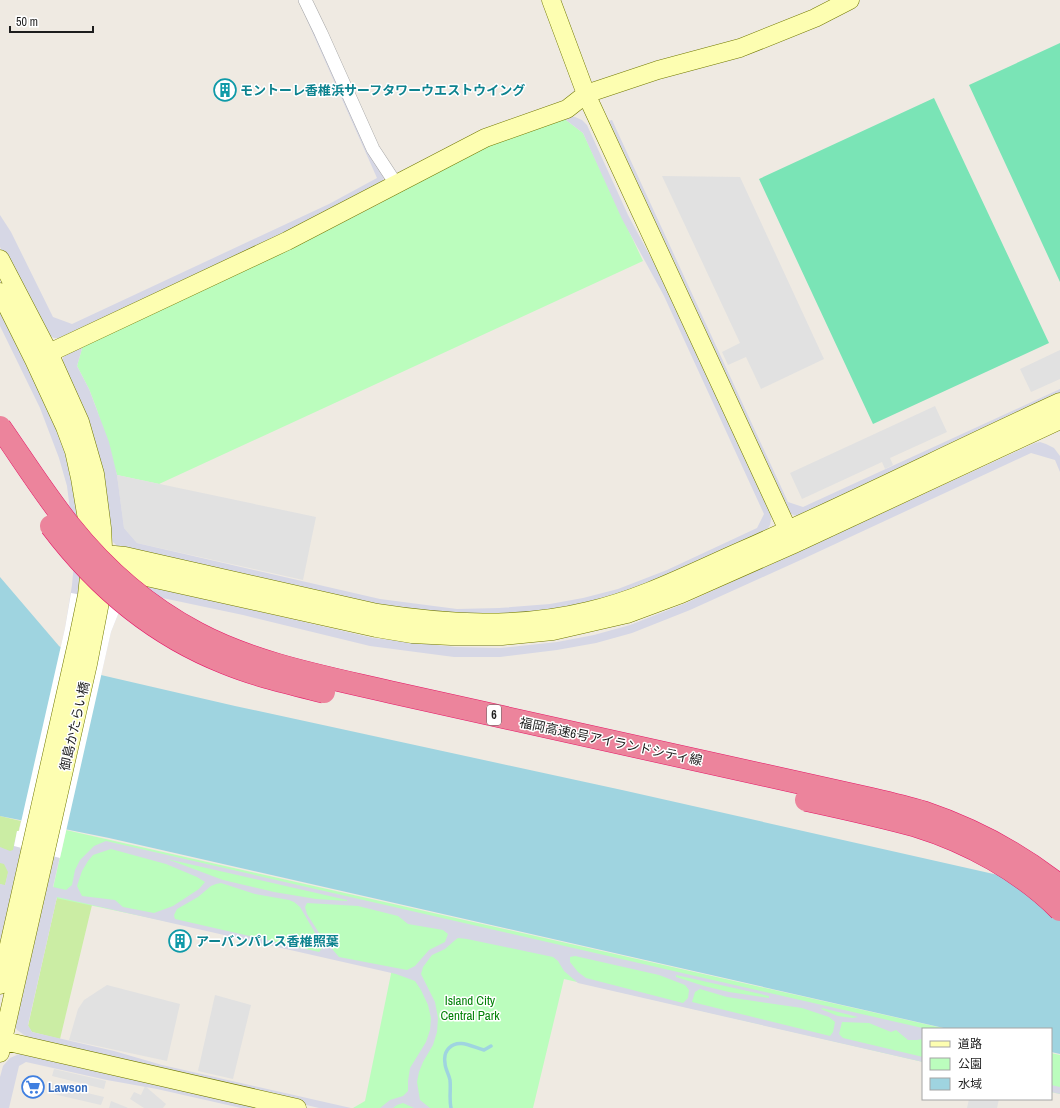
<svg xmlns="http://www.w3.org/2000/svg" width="1060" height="1108" font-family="'Archivo Narrow','Noto Sans JP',sans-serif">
<rect width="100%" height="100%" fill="#efeae2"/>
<path fill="#cbeda4" d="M0,816L21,821L5,886L0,884Z
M57,897L92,905L60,1039L32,1032L28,1026Z"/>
<path fill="#bbfdbd" d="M562,117L583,133L643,261L159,484L117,475L97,410L89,389L77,366L83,345L291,249L379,204L449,163L488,146Z
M66,830L947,1029H923V1062L564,979L533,1108H353L365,1101L392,969L51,897Z
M1051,1053L1060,1055V1094L1051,1092Z"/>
<path fill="#7ae4b6" d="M1060,43V282L969,85Z
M934,98L1049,343L873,424L759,179Z"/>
<path fill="#e1e1e1" d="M662,176L740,177L824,359L761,389L746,357L728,365L722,352L740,343Z
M1060,350V379L1031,392L1020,369Z
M935,406L947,432L890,458L893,465L885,469L882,462L802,499L790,473Z
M117,475L316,517L303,580L137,543L124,528Z
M107,985L180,1004L167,1061L69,1040L78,1009L84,1000Z
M215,995L251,1005L233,1079L198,1071Z
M54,1069L106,1081L104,1089L52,1076Z
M50,1084L104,1097L101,1105L49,1093Z
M145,1086L166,1104L163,1108H144L130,1099L134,1092L141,1095Z
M969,1099H999L997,1108H967Z
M111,1101L126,1107L128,1108H109Z"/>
<path fill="#d6d7e5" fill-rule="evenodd" d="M298,0H300L384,177L383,182L283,233L76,330L59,338H54L47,334L0,247V215L11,232L53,317L72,324L329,204L377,178Z
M562,117H575L582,120L587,125L628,215L670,293L772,513L770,525L764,534L671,576L586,606L499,617L379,607L123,548L117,546L113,542L111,538L61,366L63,358L67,353L83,345L77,366L89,389L109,442L117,475L124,528L137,543L380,599L457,609L499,608L550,604L583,598L618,589L667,570L757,528L764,514L664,296L622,219L583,133Z
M612,120L788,502L803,507L1060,389V398L797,516L791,514L785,510L605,122Z
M0,304L59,428L80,509L81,586L0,955V884L5,885L8,872L4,864L0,863V847L10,851L13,850L17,831H19L65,628L72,585L74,563L70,510L67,486L59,458L40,408L0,326Z
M1040,442L1046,444L1054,448L1060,456V472L1055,460L1031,453L805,558L690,610L632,633L596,643L557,650L500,657H454L370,646L243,615L139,593L123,602L111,632L53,887L66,890L72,885L75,870L80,860L94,846L106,841L927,1029H923V1039L917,1040H908L896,1030L891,1032L869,1023L842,1022L839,1034L843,1038L923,1057V1062L578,983L564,971L558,961L553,957L467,939L458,938L454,941L445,949L432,955L423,967L421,974L435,1002L438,1018L437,1032L433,1045L423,1062L419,1072L417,1082L420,1100L430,1108H414L403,1103L397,1105L393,1108H380L390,1100L403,1096L408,1091V1081L410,1068L426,1042L430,1030L431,1018L428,1005L421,990L415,981L396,974L57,897L28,1025L32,1032L114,1051L162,1065L351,1108H319L160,1071L27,1037L17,1030L15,1026L94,663L125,580L373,638L455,647L500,648L557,642L594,635L630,625L686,603L1035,443ZM111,849L166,864L197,877L205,882L199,889L173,906L154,913L123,907L115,900L82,896L77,886L82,871L88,861L93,855ZM167,859L347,900V901L316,899L274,892L223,880ZM221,883L255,894L289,900L294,902L300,907L318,938L324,946L319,952L175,919L174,915L177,909L198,897L211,886L216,884ZM307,903L358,906L398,916L408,924L443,930L448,934L445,942L429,950L415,966L407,970L339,957L321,936L307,914L305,907ZM575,956L659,975L685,985L689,990L688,998L683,1003L586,978L578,972L570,962V957ZM676,975L769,996V998L729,992L704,986L676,977ZM700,989L727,997L802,1008L829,1017L835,1022L833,1032L830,1036L692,1002L695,992ZM821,1008H822L858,1017L852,1018L838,1016L823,1010Z
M19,1054H23L269,1108H241L157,1089L107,1080L26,1062L19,1066L9,1108H0V1077L3,1066L10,1058Z
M1051,1085L1060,1087V1094L1051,1092Z"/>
<path fill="#9fd4e0" d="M0,577L59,646L81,663L101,675L235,706L622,790L1060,889V1054L1051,1052V1029H948L109,838L0,816Z"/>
<path fill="#fff" d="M71,593L123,602L111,632L60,858L14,846L17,831H19L65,628Z"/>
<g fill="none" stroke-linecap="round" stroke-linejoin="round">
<path stroke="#9fd4e0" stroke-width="3.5" d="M451,1108C449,1099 451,1089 450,1080C449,1074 445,1069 445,1063C444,1057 445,1052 449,1048C459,1038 472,1047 484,1050L491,1046"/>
<g stroke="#a4a4a4" stroke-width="14">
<path id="street" d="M305,0L321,33L373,149L396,184"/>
</g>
<g stroke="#717800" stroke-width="19">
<path id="secondary" d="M551,0L586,94L793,541
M0,259L49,353L80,422L95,474L102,528L104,567L101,597L88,664L0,1053
M0,292L34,360L65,427L74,451L80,478L89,531L91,558L87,595L77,643L0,985
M34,360L287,241L485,138L567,109L586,94L658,70L740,48L815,18L850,0
M91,558L104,554L125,556L377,613C447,624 519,628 588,611C641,599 691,573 741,551C848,504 953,451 1060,402
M106,568L376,628L412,634L451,636H502L553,631L627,614L681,594L794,544L1060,420
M0,1040L297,1108"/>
</g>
<use href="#street" stroke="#fff" stroke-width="13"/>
<use href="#secondary" stroke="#fdfeb1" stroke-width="18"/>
<g stroke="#e41867" stroke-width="23" stroke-linecap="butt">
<path id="highway-bridge" d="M0,427C23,460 45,495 70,526C105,570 148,607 197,633C255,664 326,677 390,692L872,799C889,803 906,807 923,812C973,829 1019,853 1060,886
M51,526C97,587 154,635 225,663C257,676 291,684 324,692
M806,800C843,808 880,816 916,826C968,842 1021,871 1060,910"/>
</g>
<use href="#highway-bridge" stroke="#ec849c" stroke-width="22"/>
</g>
<defs>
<g id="building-ring" transform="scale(1.15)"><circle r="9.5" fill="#fff" stroke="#0f9aa8" stroke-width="1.5"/><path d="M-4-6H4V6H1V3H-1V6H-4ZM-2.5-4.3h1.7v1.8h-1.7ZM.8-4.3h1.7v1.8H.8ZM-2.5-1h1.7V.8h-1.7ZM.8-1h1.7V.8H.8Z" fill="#0f9aa8"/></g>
<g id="supermarket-ring" transform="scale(1.15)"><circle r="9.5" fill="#fff" stroke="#3f7fe0" stroke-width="1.5"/><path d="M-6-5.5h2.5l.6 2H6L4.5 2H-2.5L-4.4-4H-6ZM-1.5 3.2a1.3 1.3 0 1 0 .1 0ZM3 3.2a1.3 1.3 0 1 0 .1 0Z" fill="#3f7fe0"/></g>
</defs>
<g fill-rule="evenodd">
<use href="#building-ring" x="225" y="90"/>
<use href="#building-ring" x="180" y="941"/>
<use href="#supermarket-ring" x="33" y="1087"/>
</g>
<g text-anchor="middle" stroke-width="3" stroke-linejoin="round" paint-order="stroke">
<rect fill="#fff" stroke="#616161" stroke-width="1" x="487" y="705" width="14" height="20" rx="3"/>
<g font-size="12" font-weight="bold" fill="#1d1d1d">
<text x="494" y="719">6</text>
</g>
<g font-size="13" font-weight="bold" fill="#0d838f" stroke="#fff" text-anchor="start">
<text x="240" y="95">モントーレ香椎浜サーフタワーウエストウイング</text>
<text x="196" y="946">アーバンパレス香椎照葉</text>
</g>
<g font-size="13" fill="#1d1d1d" stroke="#fff">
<text transform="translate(74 726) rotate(-77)" y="5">御島かたらい橋</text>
<text transform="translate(611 741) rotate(12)" y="5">福岡高速6号アイランドシティ線</text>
</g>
<g font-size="13" fill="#048209" stroke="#fff">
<text x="470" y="1005">Island City<tspan x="470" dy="15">Central Park</tspan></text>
</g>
<g font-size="13" font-weight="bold" fill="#366cbe" stroke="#fff" text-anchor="start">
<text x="48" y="1092">Lawson</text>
</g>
</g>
<rect x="922" y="1028" width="130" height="72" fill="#ffffff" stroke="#a5a5a5"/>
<rect x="930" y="1041" width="20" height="6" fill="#fdfeb1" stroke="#a5a5a5"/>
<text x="958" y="1048" font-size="12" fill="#1d1d1d">道路</text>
<rect x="930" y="1058" width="20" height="12" fill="#bbfdbd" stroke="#a5a5a5"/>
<text x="958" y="1068" font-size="12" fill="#1d1d1d">公園</text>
<rect x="930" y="1078" width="20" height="12" fill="#9fd4e0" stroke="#a5a5a5"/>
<text x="958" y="1088" font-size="12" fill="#1d1d1d">水域</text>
<path d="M10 26v6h83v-6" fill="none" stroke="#1d1d1d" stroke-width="2"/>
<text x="16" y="26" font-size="12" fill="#1d1d1d" stroke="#ffffff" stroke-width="3" paint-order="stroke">50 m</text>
</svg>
